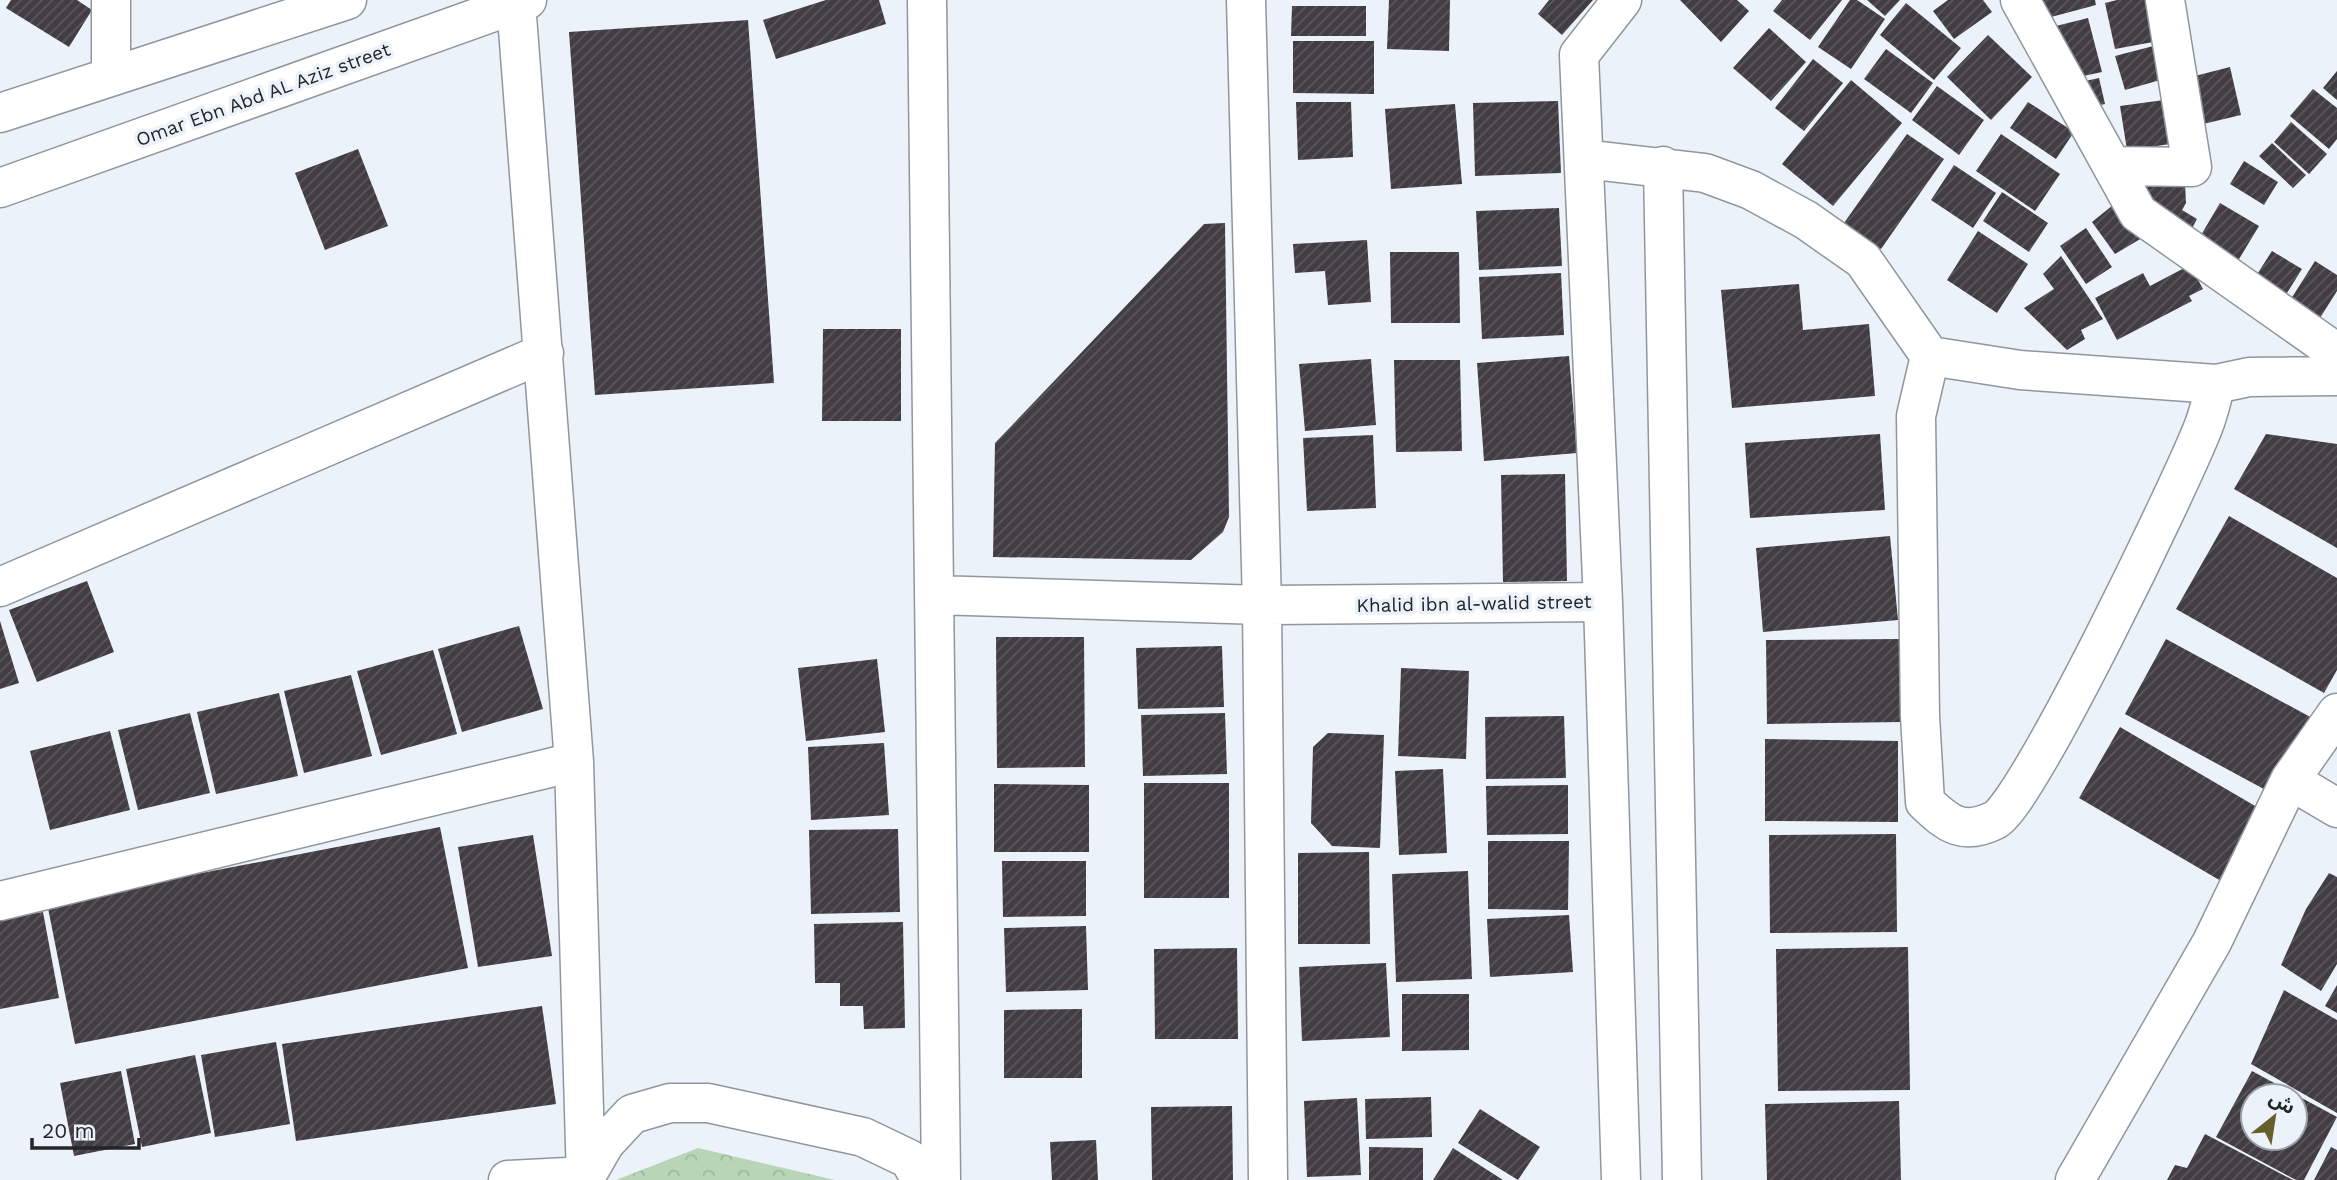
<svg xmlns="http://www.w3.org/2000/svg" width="2337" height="1180" font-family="'Work Sans','Noto Sans Arabic',sans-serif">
<defs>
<pattern id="forest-crowns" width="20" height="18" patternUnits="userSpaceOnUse" patternTransform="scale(1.75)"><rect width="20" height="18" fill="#b8d5b6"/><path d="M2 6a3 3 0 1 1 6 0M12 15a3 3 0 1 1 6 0" fill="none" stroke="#9eb79c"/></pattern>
<pattern id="building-hatch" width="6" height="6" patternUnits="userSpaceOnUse" patternTransform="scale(1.75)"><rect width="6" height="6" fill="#423d43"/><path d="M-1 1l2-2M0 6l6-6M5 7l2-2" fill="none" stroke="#5b575c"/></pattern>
</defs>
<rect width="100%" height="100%" fill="#ecf2fa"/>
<path fill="url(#forest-crowns)" d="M698,1148L835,1180H616Z"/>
<path fill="url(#building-hatch)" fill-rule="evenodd" d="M11,0H77L92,10L69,47L6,8Z
M826,0H879L886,24L776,59L763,20Z
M1389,0H1450L1449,51L1387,49Z
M1549,0H1593L1562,35L1538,14Z
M1680,0H1737L1749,11L1721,42Z
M1782,0H1842L1810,40L1773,11Z
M1850,0H1857L1885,19L1851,69L1818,47Z
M1867,0H1900L1885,16Z
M1948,0H1983L1992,12L1954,39L1933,11Z
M2034,0H2095L2096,5L2040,20Z
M2117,0H2155L2164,40L2115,49L2105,3Z
M1906,3L1961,48L1934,80L1880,35Z
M1292,6H1366V36H1291Z
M2088,18L2102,72L2065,80L2052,27Z
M748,20L774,383L595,395L569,32Z
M1769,28L1806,62L1771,101L1733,68Z
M1988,35L2032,77L1991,120L1947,77Z
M1293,41H1374V94L1293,93Z
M2161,44L2171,77L2125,90L2115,56Z
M1886,49L1933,83L1911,113L1864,79Z
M1813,59L1843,83L1804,131L1775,108Z
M2230,67L2241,115L2199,125L2187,78Z
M2337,71V100L2323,88Z
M2099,78L2105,104L2082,109L2076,83Z
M1851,80L1902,123L1833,206L1782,164Z
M1937,86L1984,120L1959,155L1912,120Z
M2313,89L2337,108V139L2329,149L2290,116Z
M2171,99L2178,143L2127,150L2120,106Z
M1558,101L1561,173L1475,176L1473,103Z
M1296,102H1351L1353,157L1298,160Z
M2028,102L2074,132L2056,159L2010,128Z
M1455,104L1462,184L1391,189L1385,109Z
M2291,122L2327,154L2309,174L2274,142Z
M1907,134L1944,159L1881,249L1844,223Z
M2001,134L2060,174L2035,211L1976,171Z
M2272,143L2306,175L2293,188L2259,156Z
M358,149L388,226L325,250L295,173Z
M2244,161L2278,182L2264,205L2230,184Z
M1954,165L1996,193L1973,228L1931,200Z
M2127,176L2185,183L2186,203L2182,210L2197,219L2183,245Z
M2002,192L2048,223L2029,252L1983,221Z
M2118,201L2147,235L2115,254L2092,222Z
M2220,203L2259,226L2230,274L2191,252Z
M1559,208L1562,266L1479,270L1476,211Z
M1225,223L1229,517L1223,532L1191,560L993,557L995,443L1204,224Z
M2086,228L2112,267L2086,284L2060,246Z
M1978,231L2028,264L1997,313L1947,280Z
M1367,240L1371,302L1328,305L1325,271L1295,273L1293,244Z
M2272,251L2302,269L2275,312L2245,293Z
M1390,252H1459L1460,323H1391Z
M2061,256L2103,319L2081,330L2085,339L2067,350L2024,308L2054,289L2043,274Z
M2315,261L2337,275V291L2320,318L2291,299Z
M2190,265L2203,289L2189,296L2192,301L2117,340L2095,298L2143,273L2150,286Z
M1561,273L1564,335L1482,339L1479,277Z
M1799,284L1803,330L1869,324L1875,396L1732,408L1721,290Z
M823,329H901V421H822Z
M1569,356L1577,453L1484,461L1477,363Z
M1371,359L1376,425L1305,431L1299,364Z
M1394,360H1460L1462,451L1396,452Z
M1880,434L1885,510L1750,518L1745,443Z
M2266,434L2337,444V548L2234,489Z
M1373,435L1376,508L1307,511L1303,438Z
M1565,474L1567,581L1503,582L1501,475Z
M2229,516L2337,578V670L2324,693L2176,609Z
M1890,536L1898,620L1763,632L1756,548Z
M87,581L114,652L37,682L9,610Z
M0,621L19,683L0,689Z
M519,626L543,709L462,732L438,649Z
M996,637H1084L1085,767L997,768Z
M1900,639L1901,722L1767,724L1766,640Z
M2166,639L2314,719L2273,794L2125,714Z
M1222,646L1224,707L1138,709L1136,648Z
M433,650L457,734L381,755L357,671Z
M877,659L885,732L806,741L798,668Z
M1401,668L1469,671L1466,759L1398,756Z
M351,675L372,756L304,773L284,691Z
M279,693L298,776L216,794L197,712Z
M190,713L210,793L138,810L118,730Z
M1225,713L1227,774L1143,776L1141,715Z
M1564,716L1566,778L1486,779L1485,717Z
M2120,727L2274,817L2233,888L2079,798Z
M110,731L130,810L50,830L30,751Z
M1328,733L1384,735L1380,848L1332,846L1311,823L1313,747Z
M1765,739L1898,741V822L1765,821Z
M884,743L889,815L811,820L808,747Z
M1443,769L1447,853L1399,855L1395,771Z
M1144,783H1229V898H1144Z
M994,784L1089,785V852H994Z
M1568,785V834L1487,835L1486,786Z
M440,827L468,968L75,1044L47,903Z
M898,829L900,912L811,914L809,830Z
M1896,834L1897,932L1770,933L1769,835Z
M533,835L552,956L478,967L458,847Z
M1488,841H1569L1568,910L1488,909Z
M1369,852L1370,944H1298V853Z
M1002,861H1086V916L1003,917Z
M1468,871L1472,979L1396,982L1392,874Z
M2329,873L2337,877V964L2321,991L2281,965L2306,909Z
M43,912L59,998L0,1009V919Z
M1569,915L1573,972L1490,977L1487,919Z
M903,922L905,1028L864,1029L863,1006H840V983H815L814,924Z
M1086,926L1088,990L1006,992L1004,928Z
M1908,947L1910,1090L1778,1091L1776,949Z
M1237,948L1238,1039H1155L1154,949Z
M1386,963L1390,1037L1302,1041L1299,967Z
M2337,985V1013L2325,1006Z
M2284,990L2337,1020V1113L2251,1064Z
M1402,994H1469V1050L1402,1051Z
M542,1006L556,1104L296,1141L282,1044Z
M1082,1009V1078H1004V1010Z
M276,1042L290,1124L215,1137L201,1055Z
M195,1055L211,1133L142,1147L126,1069Z
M121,1071L135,1144L74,1156L60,1083Z
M2252,1071L2337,1117L2304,1180H2296L2216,1137ZM2253,1096H2295V1138H2253Z
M1431,1097L1432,1137L1366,1139L1365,1099Z
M1357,1098L1361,1175L1307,1177L1304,1101Z
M1899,1101L1901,1180H1767L1765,1104Z
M1232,1106L1233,1180H1152L1151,1107Z
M1480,1109L1540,1147L1518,1180L1458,1143Z
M2205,1134L2293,1180H2167L2175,1165L2187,1168Z
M1096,1140L1098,1180H1052L1050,1142Z
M1369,1147L1423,1148V1180H1369Z
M2331,1147L2337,1150V1180H2314Z
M1453,1148L1503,1180H1433Z"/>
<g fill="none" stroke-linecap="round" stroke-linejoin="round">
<g stroke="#91969d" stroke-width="41">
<path id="minor" d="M111,0V75
M927,0L941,1180
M1246,0L1262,605L1268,1180
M2020,0L2138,213L2337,353
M516,3L574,762L586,1180
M0,113L347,0
M1584,159L1705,173L1751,190L1806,220L1863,260L1930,356
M1663,166L1682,1180
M2112,166L2192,167L2165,0
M0,188L527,0
M2216,384C2212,398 2209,412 2204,425C2184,478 2028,803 1995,820C1963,836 1948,824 1925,802L1920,716L1916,416L1930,356L2020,370L2216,384L2249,377L2337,376
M0,587L544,353
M934,595L1262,605L1603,602
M2290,780L2337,808
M0,901L574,762
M586,1176L605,1143L632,1114L670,1103H708L863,1137L909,1159L921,1180
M508,1180L586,1176
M1621,1180L1603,602L1579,55L1622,0
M2075,1180L2212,942L2290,780L2337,713"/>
</g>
<use href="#minor" stroke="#fff" stroke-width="38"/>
</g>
<g text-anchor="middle" stroke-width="7" stroke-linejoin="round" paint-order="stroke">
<g font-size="19" fill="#232528" stroke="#ecf2fa">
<text transform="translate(263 94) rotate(-20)" y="7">Omar Ebn Abd AL Aziz street</text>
<text transform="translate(1474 603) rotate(-1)" y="7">Khalid ibn al-walid street</text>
</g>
</g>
<g transform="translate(2274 1117) rotate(30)"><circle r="33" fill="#ecf2fa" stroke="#9ca0a6" stroke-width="2"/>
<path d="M0-5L12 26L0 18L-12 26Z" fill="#665f2b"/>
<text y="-10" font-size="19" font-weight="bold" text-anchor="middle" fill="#232528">ش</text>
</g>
<path d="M32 1138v10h107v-10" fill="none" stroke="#232528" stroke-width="3.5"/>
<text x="42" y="1138" font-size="21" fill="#232528" stroke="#ecf2fa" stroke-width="5" paint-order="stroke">20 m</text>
</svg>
